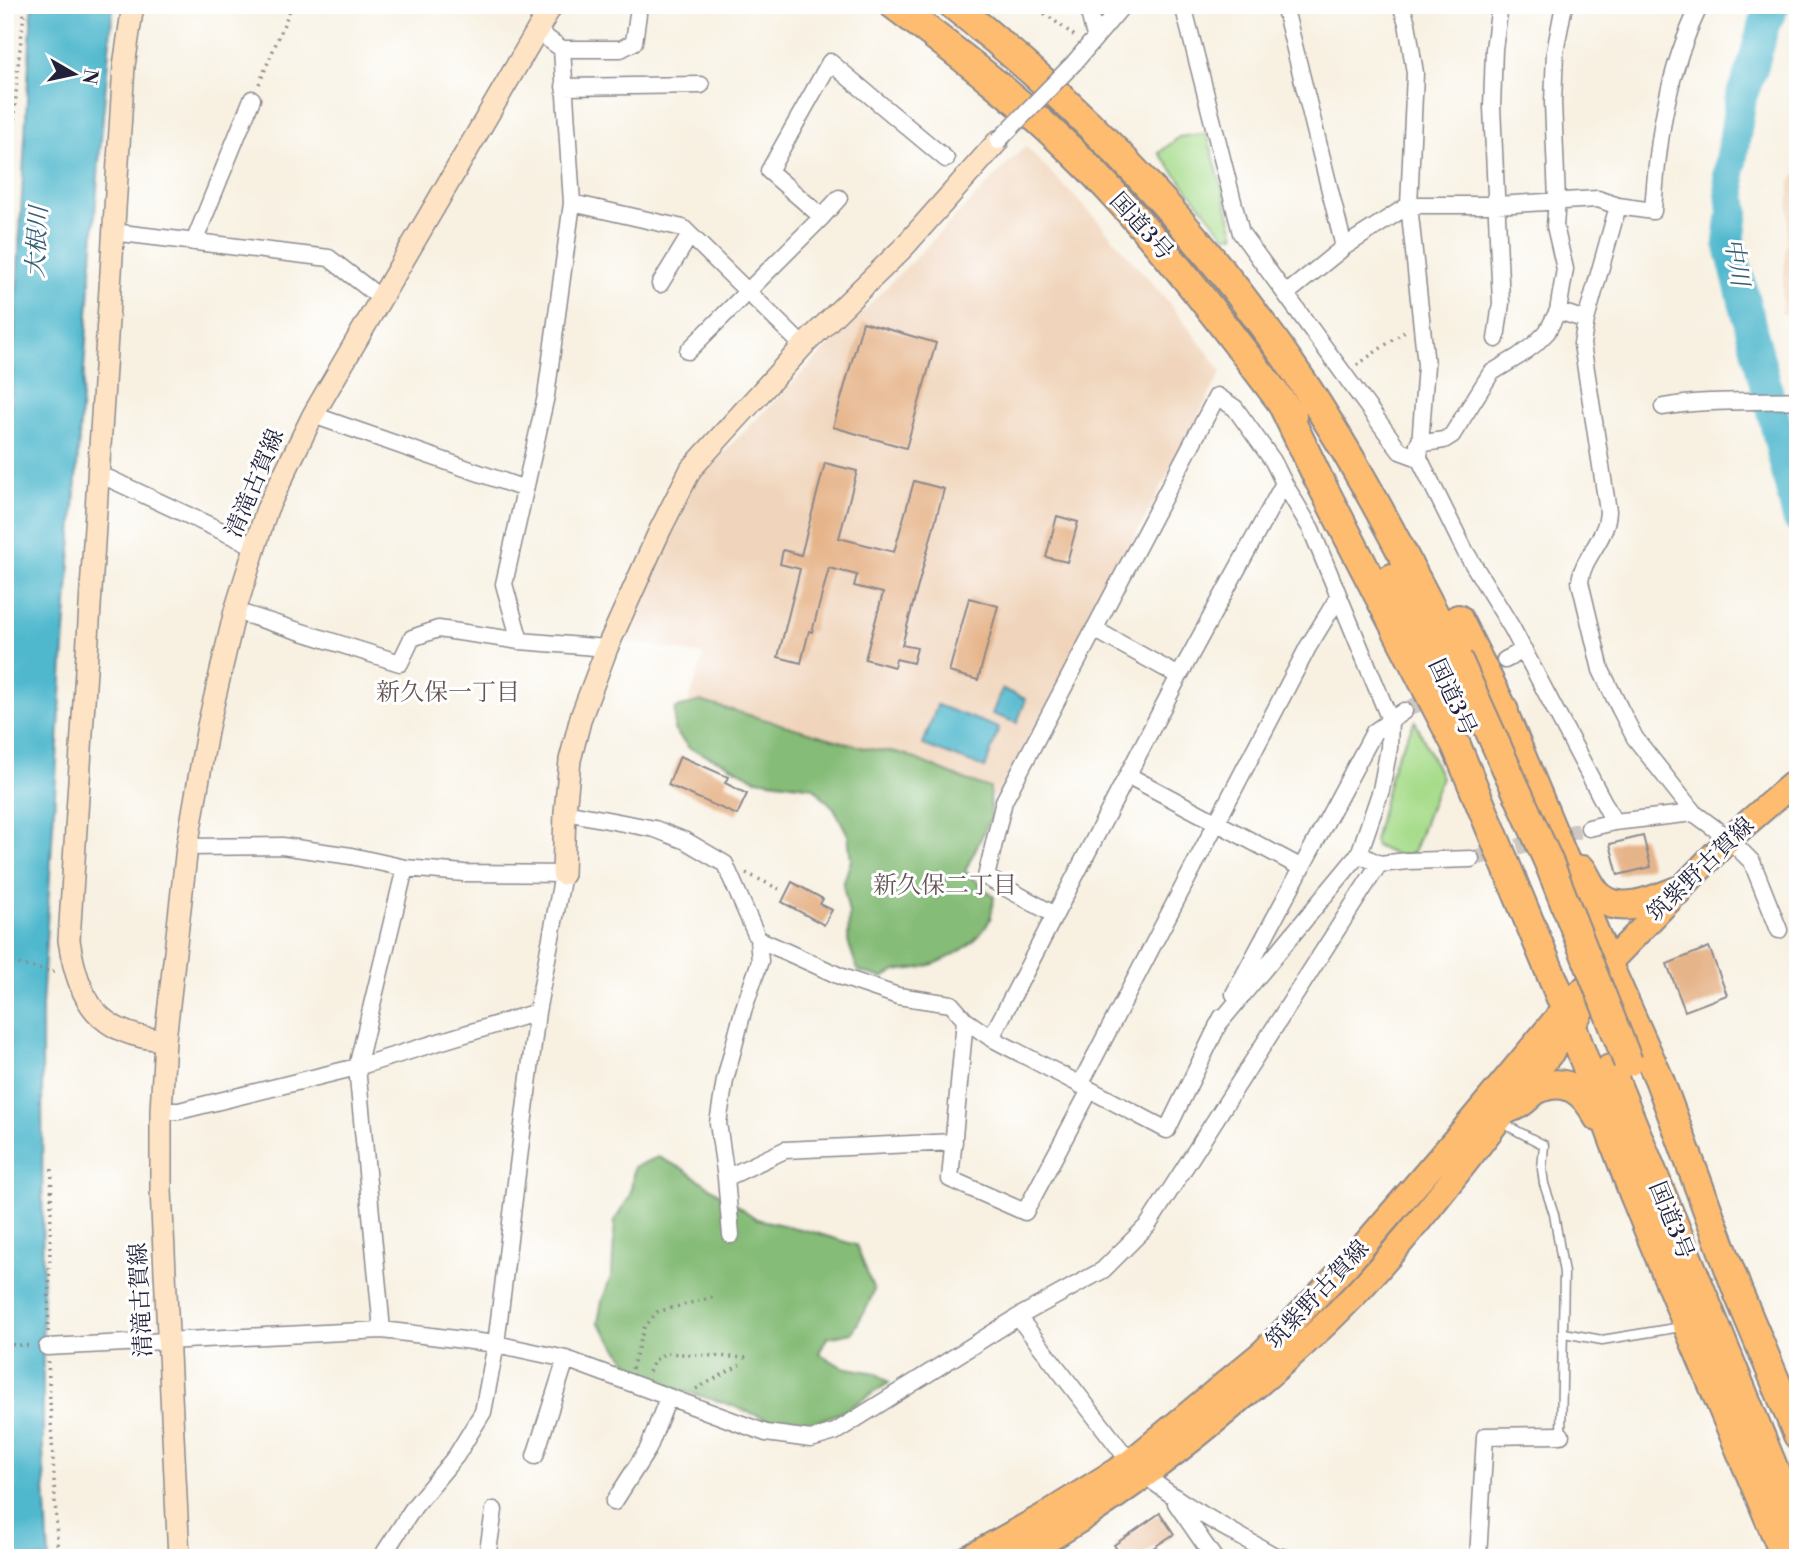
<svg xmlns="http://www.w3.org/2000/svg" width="1803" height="1563" font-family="'Libre Bodoni','Noto Serif JP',serif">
<rect width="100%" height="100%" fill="#fff"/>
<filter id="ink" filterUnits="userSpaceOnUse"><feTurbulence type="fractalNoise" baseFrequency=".0143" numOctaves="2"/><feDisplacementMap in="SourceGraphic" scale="14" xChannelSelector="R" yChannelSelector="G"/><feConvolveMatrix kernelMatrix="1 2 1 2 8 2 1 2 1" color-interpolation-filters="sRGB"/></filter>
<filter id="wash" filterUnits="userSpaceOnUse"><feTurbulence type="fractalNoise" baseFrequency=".00686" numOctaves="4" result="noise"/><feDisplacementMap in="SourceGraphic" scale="28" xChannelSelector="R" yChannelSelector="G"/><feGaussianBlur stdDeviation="1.57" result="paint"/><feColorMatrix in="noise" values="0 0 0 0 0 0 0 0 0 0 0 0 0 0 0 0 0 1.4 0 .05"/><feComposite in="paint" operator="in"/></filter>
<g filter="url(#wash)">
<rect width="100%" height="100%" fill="#f8f1e2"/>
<path fill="#f0d5bc" d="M1025,146L1098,221L1168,302L1222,371L999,798L686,710L704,655L623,641L694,483Z
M1798,172V318L1781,313L1790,183Z"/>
<path fill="#a7dc8b" stroke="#647f63" stroke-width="2" d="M1207,133L1235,235L1225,236L1159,153L1179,137Z
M1415,721L1441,777L1413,853L1397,856L1376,846L1374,841L1394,762Z"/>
<path fill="#85bc77" stroke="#546f59" stroke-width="2" d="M700,701L864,748L904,754L960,778L990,788L991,817L965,871L994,897C993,904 992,912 990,919C979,944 945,963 919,968C901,971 900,967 883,978L858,971L848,941L849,913L843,885L851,860L848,835L834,808L813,787L756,779L723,762L689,748L674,730L675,709Z
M658,1157L682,1168L757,1219L813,1232L856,1245L874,1290L868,1305L852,1333L827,1338L819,1353L842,1367L876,1373L889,1383L844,1411L806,1426L769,1420L728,1404L676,1389L636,1373L598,1322L602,1301L612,1274L615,1220L630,1196L634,1167Z"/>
<path fill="#4fb8cd" stroke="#386d84" stroke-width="2" d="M32,5H113L99,162L64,646L42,1006L43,1450L49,1558H5V515Z
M1002,689L1026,699L1017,723L992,714Z
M937,705L999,728L985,768L923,745Z"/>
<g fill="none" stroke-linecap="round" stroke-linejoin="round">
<path stroke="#4fb8cd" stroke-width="32" d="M1774,5L1764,24L1753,65L1741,97L1729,174L1733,212L1729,242L1776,426L1798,518"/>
</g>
<g id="blocks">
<path fill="#e6b489" d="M863,322L936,343L906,448L833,427Z
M825,463L857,471L839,538L894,552L914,481L944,489L902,645L917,648L913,663L896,659L894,667L865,659L883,593L854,586L857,575L829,568L812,632L809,631L801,663L778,657L800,569L780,564L783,550L801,555Z
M1057,516L1078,522L1067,562L1046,557Z
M969,598L998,606L978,680L949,672Z
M680,756L728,777L725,783L747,794L737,815L668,785Z
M1643,836L1651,867L1618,875L1610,844Z
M792,882L823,899L820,904L832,910L824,925L782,902Z
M1709,947L1727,995L1685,1011L1667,964Z
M1160,1513L1174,1534L1138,1558H1123L1114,1545Z"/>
</g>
</g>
<g filter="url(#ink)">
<use href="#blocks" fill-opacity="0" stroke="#8d8a8e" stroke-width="2"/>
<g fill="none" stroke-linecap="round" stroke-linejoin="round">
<path stroke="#cdc8c1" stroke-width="16" stroke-dasharray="16 8" stroke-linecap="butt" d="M1404,711L1505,660
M1471,859L1589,828"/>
<g stroke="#8d8a8e" stroke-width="11">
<path id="lane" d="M1502,1123L1544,1145L1542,1169L1544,1184L1554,1214L1564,1273L1561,1435
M1564,1333L1602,1340L1681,1327"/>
</g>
<g stroke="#8d8a8e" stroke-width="19">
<path id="street" d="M1087,5L1095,36
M1183,5L1241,233L1400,451L1419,458
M1284,5L1344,247L1286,294
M1401,5L1407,23L1415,73L1409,205L1426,365L1419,458L1465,551L1512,628L1614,822L1694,813L1729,839L1752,862L1779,930
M537,31L562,49L572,203L546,396L504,584L520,641L607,648
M562,49H621L634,42L638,14
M1074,63L1123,5
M564,87L701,85
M839,198L822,217L769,171L830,62L946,159
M572,203L683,228L803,346
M113,232L329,258L382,299
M194,242L252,99
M1344,247L1409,205H1496L1598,199L1618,206L1653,211C1658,137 1667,72 1700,5
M660,284L690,235
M1558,311L1586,320L1582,344L1608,511C1607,540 1582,557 1580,582L1601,670L1620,709L1635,738L1694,813
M1586,320L1618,206
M1496,339L1501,303L1492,107L1494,49L1500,5
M688,351L822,217
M1663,407C1707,399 1753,402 1798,400
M313,415L525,489
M1418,444L1444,440L1452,435L1491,373L1519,356L1535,344L1547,332L1558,311L1565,269L1555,226L1557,200L1553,103L1555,52L1564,5
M99,478L110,479L254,546
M235,611L400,663L412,638L438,629L520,641
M1094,629L1179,676
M1505,660L1524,650
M1129,776L1302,868
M565,812L655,829L686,841L725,864L758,939L842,977L898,996L951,1004L965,1020L991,1038L1167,1130L1222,1017
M1589,828L1614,822
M187,847L282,846L351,856L405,868L464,873L563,874L537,1012L496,1344L483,1412L456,1456L414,1507L381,1558
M1379,864L1408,861L1471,859
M1055,915L986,877L1004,801L1217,396L1235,408L1273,461L1284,483
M758,939L760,961L743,1011L725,1080L718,1123L726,1178L785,1150L954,1142
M1234,994L1374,732L1404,711
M965,1020L950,1179L1025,1212L1090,1090
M991,1038L1179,676L1284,483L1311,529L1390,720L1389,748L1381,790L1359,854L1217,1026
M1080,1085L1308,647L1339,596
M161,1111H179L357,1067L537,1012
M726,1178L731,1235
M1018,1317L1130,1462C1172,1501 1223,1526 1273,1555L1286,1558
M382,1330L357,1067L405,868
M47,1347L382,1330L496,1344L566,1359L766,1433L811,1439L835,1432L1018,1317L1103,1270L1148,1225L1379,864L1359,854
M535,1456L566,1359
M614,1502L648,1449L668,1398
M1176,1503L1214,1558
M487,1558L494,1510
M1478,1558L1485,1436L1561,1435"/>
</g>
<g stroke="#8d8a8e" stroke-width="24">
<path id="secondary" d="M133,5L124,66L69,940C78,1001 99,1036 165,1040
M563,874L565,812L570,760L581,717L607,648L660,530L691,469L803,346L903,248L998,141
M179,1558L161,1190V1111L165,1040L187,847L208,726L235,611L267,509L313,415L552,5"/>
</g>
<g stroke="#8d8a8e" stroke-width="28">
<path id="primary" d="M968,1558L1042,1517L1130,1462L1263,1352L1346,1266L1471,1121L1565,1008L1729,839L1798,779
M1016,1558C1097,1514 1171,1459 1241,1399C1283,1364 1325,1327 1362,1287C1437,1205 1502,1113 1572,1027L1581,1011"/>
</g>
<g stroke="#8d8a8e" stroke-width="32">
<path id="highway" d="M894,5C962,56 1030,108 1090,169C1164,245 1228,331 1292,416
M953,5C1089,112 1208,240 1304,384C1361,470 1408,564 1456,656
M1281,401L1318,478L1456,745L1565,1008L1633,1192L1688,1326L1786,1558
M1392,578L1439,664
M1458,619L1504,711
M1496,695L1608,965L1659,1079L1738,1292L1798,1435
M1582,870C1588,880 1592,891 1601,898C1622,915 1656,899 1677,891
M1610,1069L1798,1528
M1504,1110C1510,1108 1515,1106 1520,1103C1527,1099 1531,1092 1538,1089C1567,1076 1585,1092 1598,1117"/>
</g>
<path stroke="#8d8a8e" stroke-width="3.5" stroke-dasharray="2 5" stroke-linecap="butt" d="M1033,5L1075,36
M259,84L292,5
M5,295L17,75L25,5
M1357,365L1408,329
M746,873L779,889
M5,961L52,972L58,970
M48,1332L52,1166
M5,1344L31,1346
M48,1361L58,1558
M632,1369L644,1328L657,1312L713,1297
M649,1372L654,1361L665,1353L749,1358
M696,1389L740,1365"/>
<use href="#lane" stroke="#fff" stroke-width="8"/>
<use href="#street" stroke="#fff" stroke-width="16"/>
<use href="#secondary" stroke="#fee4c5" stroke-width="21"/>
<use href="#primary" stroke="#fdbc6f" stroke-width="24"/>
<use href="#highway" stroke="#fdbc6f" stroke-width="28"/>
<g stroke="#8d8a8e" stroke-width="19" stroke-linecap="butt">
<path id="street-bridge" d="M998,141L1074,63"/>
</g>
<g stroke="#8d8a8e" stroke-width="32" stroke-linecap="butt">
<path id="highway-bridge" d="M1457,658L1549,863L1628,1062"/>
</g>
<use href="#street-bridge" stroke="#fff" stroke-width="16"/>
<use href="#highway-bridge" stroke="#fdbc6f" stroke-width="28"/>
</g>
</g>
<g text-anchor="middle" stroke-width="6" stroke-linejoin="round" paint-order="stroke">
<g font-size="23" fill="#22223b" stroke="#fff">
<text transform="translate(1142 226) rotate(48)" y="8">国道3号</text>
<text transform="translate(254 483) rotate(-67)" y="8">清滝古賀線</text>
<text transform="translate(1453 697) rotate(65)" y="8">国道3号</text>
<text transform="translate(1700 869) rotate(-44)" y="8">筑紫野古賀線</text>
<text transform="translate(1672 1220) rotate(68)" y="8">国道3号</text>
<text transform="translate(1317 1294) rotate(-47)" y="8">筑紫野古賀線</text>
<text transform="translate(140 1300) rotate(-93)" y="8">清滝古賀線</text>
</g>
<g font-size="24" font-style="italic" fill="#345e75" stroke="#fff">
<text transform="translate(37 242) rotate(-87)" y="8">大根川</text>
<text transform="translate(1737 262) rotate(81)" y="8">中川</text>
</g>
<g font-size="24" fill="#675556" stroke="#fff">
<text x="448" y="700">新久保一丁目</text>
<text x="945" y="893">新久保二丁目</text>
</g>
</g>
<rect width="1803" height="1563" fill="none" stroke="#fff" stroke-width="28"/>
<g transform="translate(74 74) rotate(99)" stroke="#ffffff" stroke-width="5" paint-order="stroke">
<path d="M0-5L12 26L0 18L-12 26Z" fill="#22223b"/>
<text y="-10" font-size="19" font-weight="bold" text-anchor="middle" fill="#22223b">N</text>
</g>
</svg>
